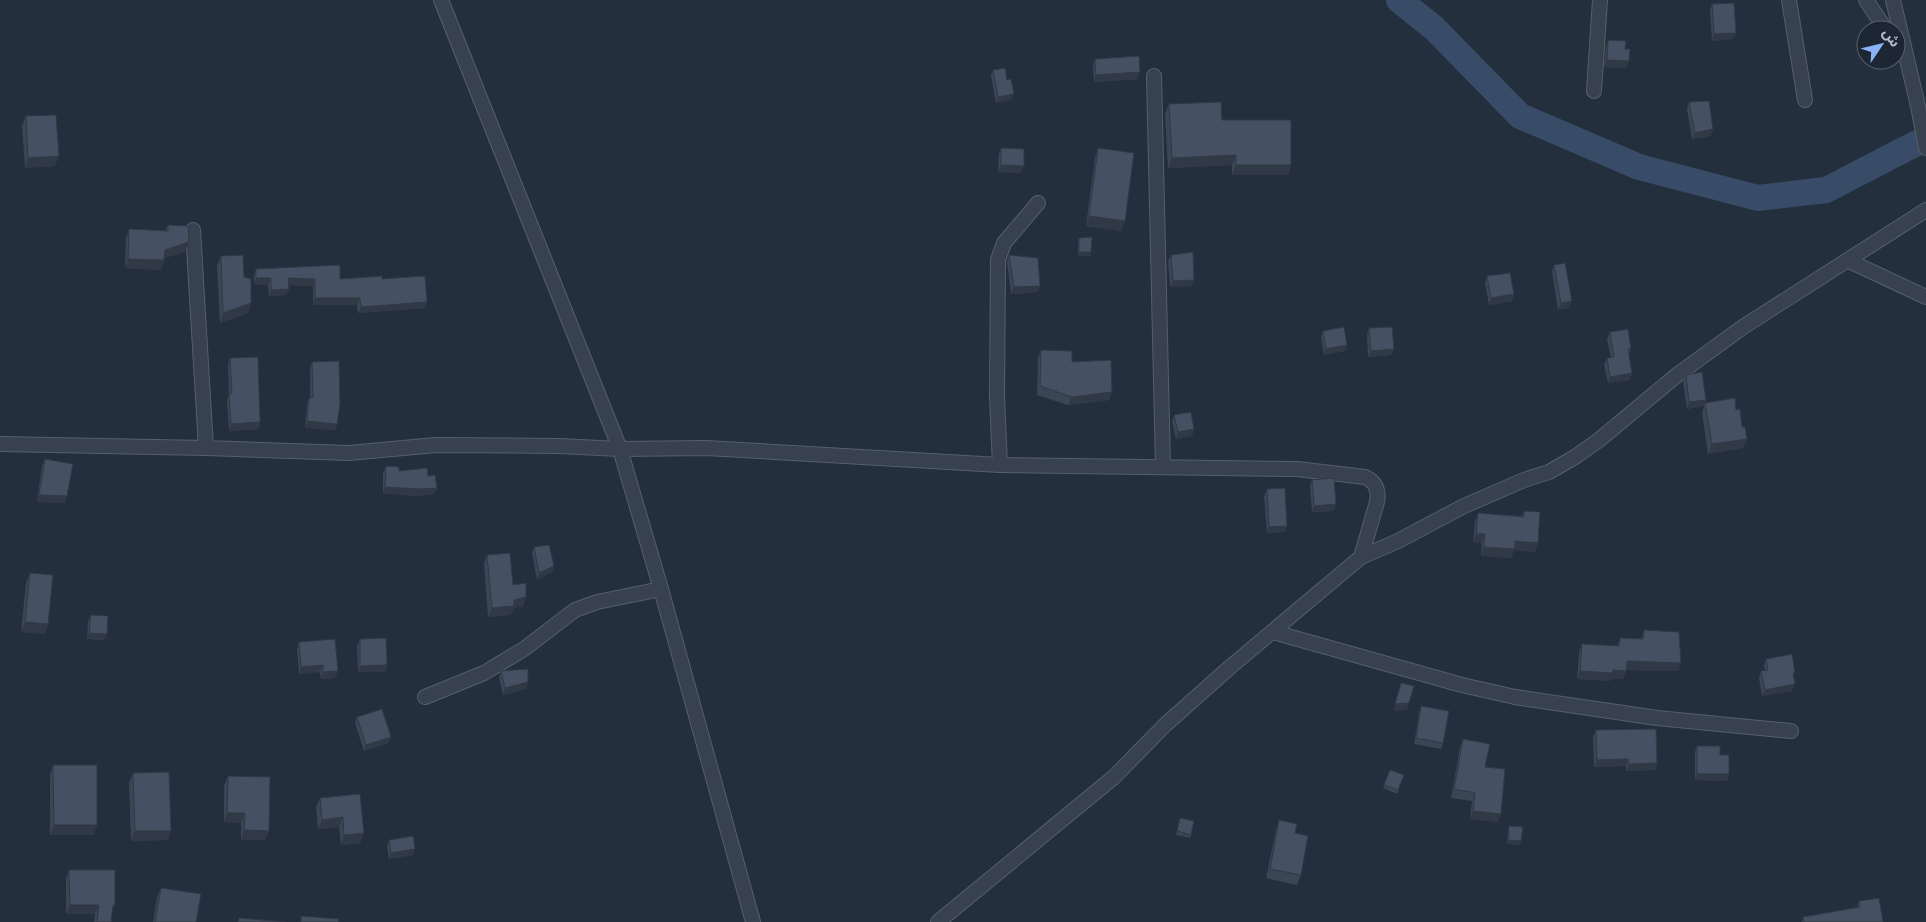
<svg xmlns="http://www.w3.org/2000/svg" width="1926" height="922" font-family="'Public Sans','Noto Sans Arabic',sans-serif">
<rect width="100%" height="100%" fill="#242f3e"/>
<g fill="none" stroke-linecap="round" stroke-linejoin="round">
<path stroke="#394c67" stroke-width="26" d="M1399,0L1434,28L1520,116L1639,167L1758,198L1826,190L1915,144L1926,140"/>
<g stroke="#565f6c" stroke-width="16">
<path id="street" d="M441,0L620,449L661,589L753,922
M1789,0L1805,100
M1866,0L1886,30
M1893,0L1918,106L1926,148
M1154,76L1163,467
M1594,91L1600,0
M193,230L206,448
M1849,261L1926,297
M0,444L206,448L349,453L436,445L559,446L620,449L706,448L1000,465L1297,469L1365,477C1376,482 1379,490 1377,502L1361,557
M1000,465L997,397L998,260L1004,243L1038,203
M1273,632L1462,685L1515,697L1657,718L1791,731
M425,697L484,673L524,649L575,610L597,602L661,589
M938,922L1114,777L1165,725L1229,668L1361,557L1398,541L1464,506L1524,480L1549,472L1575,457L1599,440L1677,375L1743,327L1926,210"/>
</g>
<use href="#street" stroke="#38414e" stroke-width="14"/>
</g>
<path fill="#3b4654" d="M1712,4L1736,33L1733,39L1712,41L1710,11Z
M1608,40L1625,49L1629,61L1626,68L1604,67L1606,46Z
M1095,59L1138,79L1094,82L1093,65Z
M993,70L1007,80L1011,100L996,103L991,76Z
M1689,102L1713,129L1710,136L1692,139L1687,109Z
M1169,104L1222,120L1291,165L1288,175H1232V165L1168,168L1165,114Z
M26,116L55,166L25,168L22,126Z
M1001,148L1021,173L998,172L999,154Z
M1098,148L1121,231L1086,226L1095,158Z
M168,225L185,252L164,258L161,270L125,268L126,239L129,229L165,231Z
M1079,238L1090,256H1078V241Z
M1009,255L1040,286L1038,292L1011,294L1007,262Z
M1171,255L1192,286L1170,287L1168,261Z
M221,256L244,277L251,303L248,313L220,323L217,266Z
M1554,265L1569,308L1558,310L1552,272Z
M256,269L340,279H382L427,302L425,308L358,313L357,305H313V286L288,285L286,295L269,296L268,285L254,284V276Z
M1487,276L1514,294L1512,301L1489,305L1485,283Z
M1369,328L1394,349L1391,355L1368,357L1367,335Z
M1323,331L1347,345L1345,351L1324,355L1321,337Z
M1610,332L1631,349L1629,355L1632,373L1630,380L1608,383L1604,365L1607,358H1611L1607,339Z
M1041,350L1072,362L1109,400L1068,405L1037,395L1038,358Z
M230,358L260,422L258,429L229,431L227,401L229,394L228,364Z
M312,362L337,424L335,430L305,428L307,404L309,398H310V368Z
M1686,375L1706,400L1705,403L1736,410L1747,439L1743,448L1708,454L1702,413L1704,406L1687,409L1683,381Z
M1174,415L1194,429L1192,436L1176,439L1172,422Z
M45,459L65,503L37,502L42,466Z
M386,466L399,471L428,476L437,488L434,494L416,496L383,493V473Z
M1312,480L1334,511L1312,512L1310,486Z
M1267,489L1285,532L1267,533L1264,496Z
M1524,511L1535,552L1514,550L1511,558L1481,556L1482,543L1473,542L1475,522L1478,513L1522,516Z
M534,547L554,566L552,572L537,580L532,553Z
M487,555L513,585L523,606L514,608L511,615L488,617L484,564Z
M30,573L48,624L45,634L21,632L26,583Z
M91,615L107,634L104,640L87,639L88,622Z
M1644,630L1681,663L1678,671L1626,670L1623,679H1611L1610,681L1577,679L1579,653L1582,644L1617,646L1620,638L1641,639Z
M360,639L385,672H358L357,646Z
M299,642L335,678L321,679L320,672L299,674L297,649Z
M1766,659L1794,677L1792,691L1762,696L1759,678L1761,671L1765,670L1764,665Z
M501,671L528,682L526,689L503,695L499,678Z
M1421,706L1443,743L1441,749L1414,744L1419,713Z
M357,717L388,743L364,751L355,723Z
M1596,730L1657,763L1655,770L1626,771V766L1594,767L1593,737Z
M1463,739L1485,767L1498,822L1470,819L1472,801L1451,798L1460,747Z
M1697,746L1720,755L1729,774L1727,781L1695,780V752Z
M53,765L94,835H50V775Z
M1390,770L1404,775L1397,794L1383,788Z
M133,773L171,831L168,840L131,841L129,783Z
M228,776L265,840H241V823L224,822V786Z
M320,798L364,833L360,843L341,845L339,827L318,829L316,807Z
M1180,818L1191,835L1190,838L1176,835Z
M1279,820L1295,833L1301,875L1297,885L1266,878L1276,830Z
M1509,826L1520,845L1507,844L1508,829Z
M389,840L413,855L389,859L387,847Z
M69,870L112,914L111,922H94L95,914H66V879Z
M161,888L196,922H153L157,897Z
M1859,901L1883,922H1802L1803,917L1857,907Z"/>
<path fill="#303945" d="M1736,33L1733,39L1712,41L1714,34Z
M1607,60L1629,61L1626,68L1604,67Z
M1140,72L1138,79L1094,82L1096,75Z
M1014,94L1011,100L996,103L998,97Z
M1713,129L1710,136L1692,139L1695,133Z
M1236,155L1232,165L1168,168L1172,158Z
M59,156L55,166L25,168L28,158Z
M1001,165L1024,166L1021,173L998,172Z
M1236,165H1291L1288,175H1232Z
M1089,216L1125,221L1121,231L1086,226Z
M189,242L185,252L161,259L165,250Z
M1079,252H1091L1090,256H1078Z
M128,259L164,260L161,270L125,268Z
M256,278H271L268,285L254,284Z
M288,278L315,279L313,286L286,285Z
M1194,280L1192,286L1170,287L1173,281Z
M1040,286L1038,292L1011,294L1014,287Z
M289,289L286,295L269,296L271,290Z
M1514,294L1512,301L1489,305L1491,298Z
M315,298H360L357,305H313Z
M1572,301L1569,308L1558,310L1561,303Z
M427,302L425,308L358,313L361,307Z
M251,303L248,313L220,323L223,313Z
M1347,345L1345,351L1324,355L1326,349Z
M1394,349L1391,355L1368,357L1371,351Z
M1632,373L1630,380L1608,383L1610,377Z
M1112,392L1109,400L1068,405L1072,397Z
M1706,400L1704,406L1687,409L1689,402Z
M307,421L337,424L335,430L305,428Z
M260,422L258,429L229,431L231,424Z
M1194,429L1192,436L1176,439L1178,432Z
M1747,439L1743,448L1708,454L1712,444Z
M385,487L437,488L434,494L416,496L383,493Z
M39,495L67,496L65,503L37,502Z
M1336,504L1334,511L1312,512L1314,506Z
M1287,526L1285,532L1267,533L1269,527Z
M1476,534H1485L1482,543L1473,542Z
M1515,541L1538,543L1535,552L1514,550L1511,558L1481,556L1484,547Z
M554,566L552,572L537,580L539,573Z
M526,597L523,606L514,608L511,615L488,617L492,608L514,600Z
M25,622L48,624L45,634L21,632Z
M89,633L107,634L104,640L87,639Z
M1627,661L1681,663L1678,671L1624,670Z
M323,665L320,672L299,674L301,667Z
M387,665L385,672H358L360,666Z
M1613,670L1626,671L1623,679H1611L1610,681L1577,679L1580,671Z
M338,671L335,678L321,679L323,672Z
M528,682L526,689L503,695L505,688Z
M1795,684L1792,691L1762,696L1765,690Z
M1409,703L1407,710L1393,711L1395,704Z
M391,737L388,743L364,751L366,745Z
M1628,759L1626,766L1594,767L1597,760Z
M1657,763L1655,770L1626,771L1629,764Z
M1697,774H1729L1727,781L1695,780Z
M1473,811L1501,814L1498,822L1470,819Z
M227,813H245L241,823L224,822Z
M343,817L339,827L318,829L322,820Z
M54,825H97L94,835H50Z
M244,830L269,831L265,840H241Z
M135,831H171L168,840L131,841Z
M364,833L360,843L341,845L344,835Z
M1508,840L1521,841L1520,845L1507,844Z
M415,849L413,855L389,859L391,853Z
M70,905H99L95,914H66Z
M113,905H115L112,914H109Z"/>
<path fill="#455162" stroke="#303945" d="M1734,3L1736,33L1714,34L1712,4Z
M1608,40L1626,41L1625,49H1630L1629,61L1607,60Z
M1139,56L1140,72L1096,75L1095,59Z
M1005,68L1007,80L1011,79L1014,94L998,97L993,70Z
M1709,101L1713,129L1695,133L1689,102Z
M1221,102L1222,120H1291V165H1236V155L1172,158L1169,104Z
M56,115L59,156L28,158L26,116Z
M1001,148L1024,149V166L1001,165Z
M1098,148L1134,153L1125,221L1089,216Z
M168,225L188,226L189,242L165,250L164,260L128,259L129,229L168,231Z
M1092,237L1091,252H1079V238Z
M1193,252L1194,280L1173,281L1171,255Z
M243,255L244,277L251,279V303L223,313L221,256Z
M1009,255L1038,258L1040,286L1014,287Z
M1565,263L1572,301L1561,303L1554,265Z
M340,265V279L382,276V279L425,276L427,302L361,307L360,298H315V279L288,278L289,289L271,290V278H256V269Z
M1510,273L1514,294L1491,298L1487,276Z
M1344,327L1347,345L1326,349L1323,331Z
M1392,327L1394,349L1371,351L1369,328Z
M1628,329L1631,349H1628L1632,373L1610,377L1607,358L1614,357L1610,332Z
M1041,350L1072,351V362L1111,360L1112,392L1072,397L1040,386Z
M258,357L260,422L231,424L229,394H232L230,358Z
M339,361L340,404L337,424L307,421L309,398H313L312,362Z
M1702,372L1706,400L1689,402L1686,375Z
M1735,398L1736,410L1740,409L1742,427H1745L1747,439L1712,444L1705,403Z
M1191,412L1194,429L1178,432L1174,415Z
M45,459L73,464L67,496L39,495Z
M386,466L399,467V471L427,468L428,476L435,475L437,488L419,489L385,487Z
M1334,478L1336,504L1314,506L1312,480Z
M1285,488L1287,526L1269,527L1267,489Z
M1524,511L1540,512L1538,543L1515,541L1514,549L1484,547L1485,534H1476L1478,513L1524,517Z
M549,545L554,566L539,573L534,547Z
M510,553L513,585L526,583V597L514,600V606L492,608L487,555Z
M30,573L53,575L48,624L25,622Z
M91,615L108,616L107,634L89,633Z
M1644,630L1679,632L1681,663L1627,661L1626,671L1613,670V673L1580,671L1582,644L1619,646L1620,638L1643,639Z
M386,638L387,665L360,666V639Z
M335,639L338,671L323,672V665L301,667L299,642Z
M1792,654L1795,673H1793L1795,684L1765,690L1761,671L1768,670L1766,659Z
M528,669V682L505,688L501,671Z
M1401,683L1414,686L1409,703L1395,704Z
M1421,706L1449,711L1443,743L1416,738Z
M382,709L391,737L366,745L357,717Z
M1656,729L1657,763L1629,764L1628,759L1597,760L1596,730Z
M1463,739L1490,744L1485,767L1505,769L1501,814L1473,811L1475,793L1454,789Z
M1697,746H1720V755H1729V774H1697Z
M53,765H97V825H54Z
M1390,770L1404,775L1398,790L1384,785Z
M169,772L171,831H135L133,773Z
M228,776L270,777L269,831L244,830L245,813H227Z
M360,794L364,833L344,835L343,817L322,820L320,798Z
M1180,818L1194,821L1191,835L1177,831Z
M1279,820L1297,824L1295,833L1308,836L1301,875L1270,869Z
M1509,826L1523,827L1521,841L1508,840Z
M413,836L415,849L391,853L389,840Z
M69,870H115V905H113L111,922H97L99,905H70Z
M161,888L201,894L196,922H155Z
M1879,898L1883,922H1804L1803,917L1860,907L1859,901Z
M301,916L339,919L338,922H301Z
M239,918L285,922H238Z"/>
<g transform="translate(1881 45) rotate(55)"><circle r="24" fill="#1d2633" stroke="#59626f"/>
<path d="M0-4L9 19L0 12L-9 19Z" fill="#8ab4f8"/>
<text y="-8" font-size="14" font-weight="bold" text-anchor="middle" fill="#b4bcc9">ش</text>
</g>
</svg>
